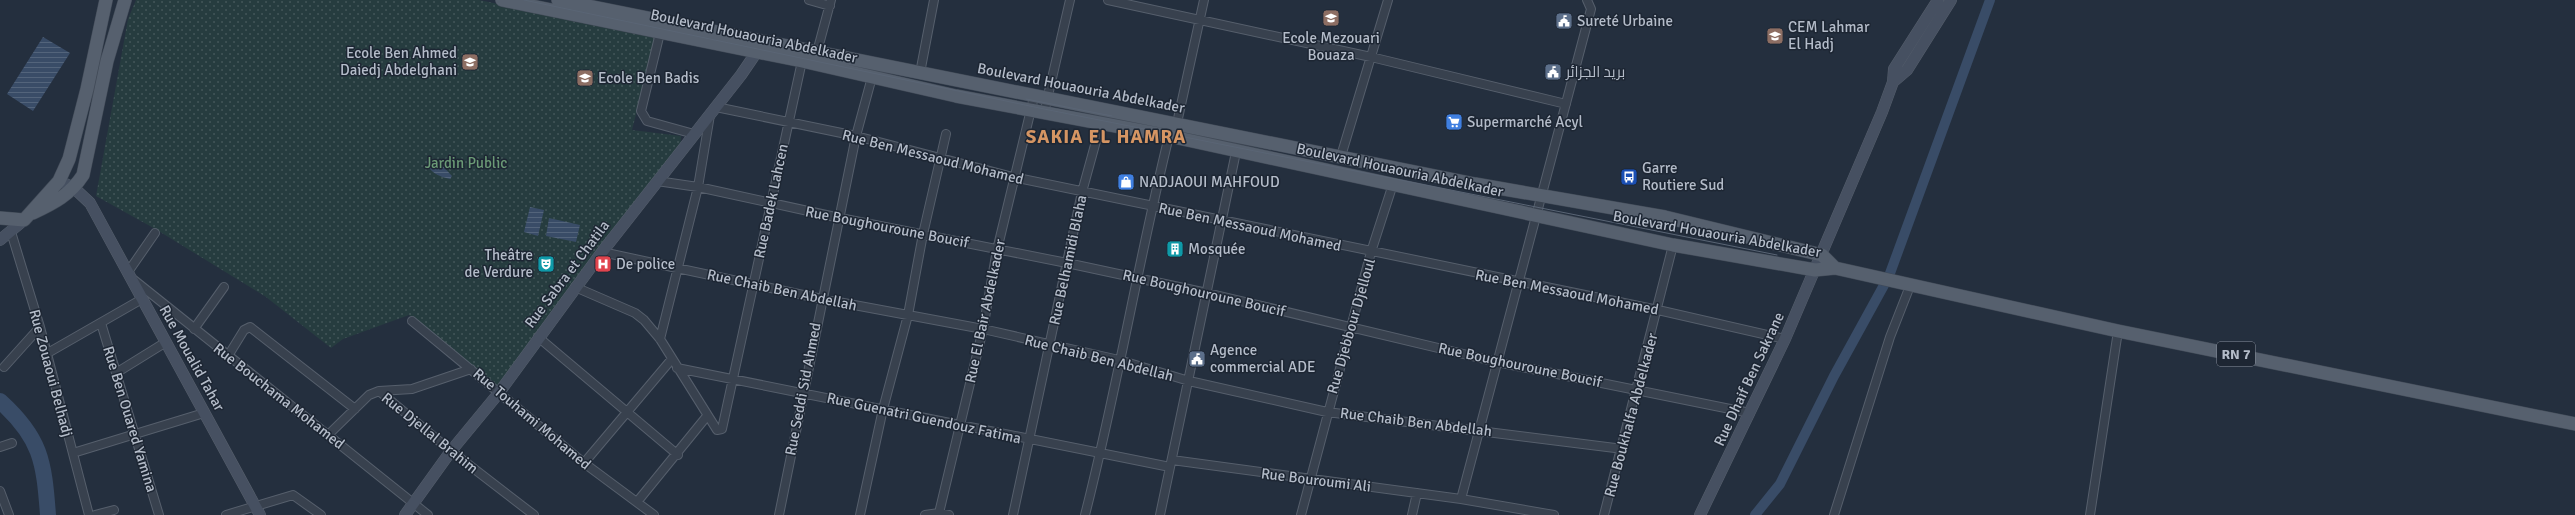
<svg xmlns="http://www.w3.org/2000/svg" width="2575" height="515" font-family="Signika,Cairo,sans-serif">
<defs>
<pattern id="park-dots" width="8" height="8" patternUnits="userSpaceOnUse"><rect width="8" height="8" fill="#263c3f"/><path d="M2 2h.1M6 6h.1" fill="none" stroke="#435659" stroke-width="1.8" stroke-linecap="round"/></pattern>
<pattern id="water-rules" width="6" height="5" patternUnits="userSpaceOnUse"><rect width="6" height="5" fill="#394c67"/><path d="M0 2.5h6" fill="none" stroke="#53647b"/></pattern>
</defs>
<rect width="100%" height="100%" fill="#242f3e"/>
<path fill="url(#park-dots)" d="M136,0H479L656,37L632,130L681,136L680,152L501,386H496L409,315L343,339L331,348L266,297L157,230L96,196L128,19Z"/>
<path fill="url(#water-rules)" d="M43,37L70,53L33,111L7,94Z
M427,160L439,162L452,176L450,179C440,177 427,172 427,160Z
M530,207L544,210L538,236L524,232Z
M549,218L580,225L576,242L546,236Z"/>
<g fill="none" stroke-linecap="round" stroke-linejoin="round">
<path stroke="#394c67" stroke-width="10" d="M1755,515L1780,484L1834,376L1889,276L1990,0"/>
<path stroke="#394c67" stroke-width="16" d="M0,401C41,438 44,461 48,515"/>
<g stroke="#565f6c" stroke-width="10">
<path id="street" d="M809,0L830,6
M1108,0L1371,57L1566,104
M660,33L641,111L647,121L694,134
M817,52L831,0
M920,73L934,0
M716,107L856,136L1013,177L1658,310L1785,339
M1044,113L1070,0
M1177,123L1204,0
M1341,156L1388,0
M657,181L698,187L840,218L1067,263L1207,293L1497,362L1750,413
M11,232L40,327L89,515
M602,252L822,299L983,329L1119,360L1189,381L1327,412L1623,449
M128,272L155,233
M134,280L428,515
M575,287L635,313L644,320L660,339L717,430L722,429L802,61
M412,321L584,463L654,515
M101,323L159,515
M194,329L224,287
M538,337L678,455
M660,339L698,187L710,115
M46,354L142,299
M228,356L244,330L250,327L355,409
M4,367L40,327
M677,368L1170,467
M116,373L166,342
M379,391L412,389L471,369
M328,435L369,395L379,391L451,451L534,515
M0,447L12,443
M73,453L204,413
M1172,460L1461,499L1554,515
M584,463L671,360
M0,491L9,515
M1461,499L1591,9L1587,0
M637,502L707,416
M939,513L983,329L997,250L1034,97
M95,515L114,510
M226,515L293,495L321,515
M779,515L856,136L872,77
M860,515L883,409L908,315L923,234L946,134
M925,515L939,513L949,515
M1013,515L1082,192L1101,123
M1085,515C1117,390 1138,262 1169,136
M1160,515L1236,152
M1301,515L1371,252L1393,184
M1412,515L1417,493
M1604,515L1673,245
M1834,515L1890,337L1910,286
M2090,515L2118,331"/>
</g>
<g stroke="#565f6c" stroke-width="12">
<path id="secondary" d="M1893,82L1907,70L1951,0
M59,181L74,188L90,203L260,515
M0,240L24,220
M405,515L451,451L498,394L602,252L741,75L756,53L757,44
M1700,515L1785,339L1882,112L1893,82L1894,69L1938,0"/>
</g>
<g stroke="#414a57" stroke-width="14">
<path id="primary" d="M502,0L802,61L956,96L1169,136L1673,245L1815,270L1835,268L2118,331L2575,424
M558,0L1475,184L1665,217L1822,255L1835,268
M33,213C54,203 70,195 83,175L107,61L125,0
M0,218L24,220L59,181L69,159L87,89L106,0"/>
</g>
<use href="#street" stroke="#38414e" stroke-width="8"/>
<use href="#secondary" stroke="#465061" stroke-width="11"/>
<use href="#primary" stroke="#56606e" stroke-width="13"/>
<path stroke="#5a6575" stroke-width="1" d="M524,0L1044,109L1777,255
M1026,99L1112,116"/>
</g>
<defs>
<g id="school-square" transform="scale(0.9)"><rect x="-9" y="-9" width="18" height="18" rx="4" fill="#8d6e63" stroke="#1d2633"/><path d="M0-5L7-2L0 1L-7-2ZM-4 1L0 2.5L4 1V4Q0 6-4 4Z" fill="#fff"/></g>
<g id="civic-square" transform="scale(0.9)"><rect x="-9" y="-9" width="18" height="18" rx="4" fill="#5c6f8a" stroke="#1d2633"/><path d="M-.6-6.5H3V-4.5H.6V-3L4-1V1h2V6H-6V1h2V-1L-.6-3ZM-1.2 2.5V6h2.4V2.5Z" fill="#fff"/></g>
<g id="supermarket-square" transform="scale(0.9)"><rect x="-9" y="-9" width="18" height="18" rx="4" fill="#3f7fe0" stroke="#1d2633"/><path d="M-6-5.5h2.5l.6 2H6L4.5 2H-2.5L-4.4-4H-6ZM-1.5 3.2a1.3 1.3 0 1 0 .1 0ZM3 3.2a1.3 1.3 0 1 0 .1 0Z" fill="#fff"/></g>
<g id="bus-square" transform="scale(0.9)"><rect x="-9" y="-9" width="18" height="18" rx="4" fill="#1a4fb4" stroke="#1d2633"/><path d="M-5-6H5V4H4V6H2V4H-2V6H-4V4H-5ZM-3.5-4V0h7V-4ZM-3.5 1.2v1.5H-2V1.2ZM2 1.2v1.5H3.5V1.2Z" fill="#fff"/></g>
<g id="shop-square" transform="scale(0.9)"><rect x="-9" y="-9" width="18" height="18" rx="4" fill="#3f7fe0" stroke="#1d2633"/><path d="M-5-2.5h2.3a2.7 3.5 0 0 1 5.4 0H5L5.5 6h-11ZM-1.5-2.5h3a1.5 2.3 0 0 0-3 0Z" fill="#fff"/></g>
<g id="building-square" transform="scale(0.9)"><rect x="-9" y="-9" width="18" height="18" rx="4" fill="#0f9aa8" stroke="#1d2633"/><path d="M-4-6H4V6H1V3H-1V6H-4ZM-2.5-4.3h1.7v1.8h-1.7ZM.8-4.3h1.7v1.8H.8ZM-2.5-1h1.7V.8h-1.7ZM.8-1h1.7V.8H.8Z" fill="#fff"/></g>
<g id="theatre-square" transform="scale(0.9)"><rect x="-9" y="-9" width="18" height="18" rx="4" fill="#0f9aa8" stroke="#1d2633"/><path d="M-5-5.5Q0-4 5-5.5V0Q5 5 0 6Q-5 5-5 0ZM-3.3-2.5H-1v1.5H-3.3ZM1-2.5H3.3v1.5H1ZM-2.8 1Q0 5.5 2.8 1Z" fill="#fff"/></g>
<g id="hospital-square" transform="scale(0.9)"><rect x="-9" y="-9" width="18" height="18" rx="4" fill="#e0444e" stroke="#1d2633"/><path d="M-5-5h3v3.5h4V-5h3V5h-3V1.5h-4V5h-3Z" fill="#fff"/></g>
</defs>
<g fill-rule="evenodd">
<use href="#school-square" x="1331" y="18"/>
<use href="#civic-square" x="1564" y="21"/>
<use href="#school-square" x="1775" y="36"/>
<use href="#school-square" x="470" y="62"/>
<use href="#civic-square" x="1553" y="72"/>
<use href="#school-square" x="585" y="78"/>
<use href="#supermarket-square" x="1454" y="122"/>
<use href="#bus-square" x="1629" y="177"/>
<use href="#shop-square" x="1126" y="182"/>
<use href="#building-square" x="1175" y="249"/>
<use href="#theatre-square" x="546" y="264"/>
<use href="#hospital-square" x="603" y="264"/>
<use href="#civic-square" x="1197" y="359"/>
</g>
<g text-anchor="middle" stroke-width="3" stroke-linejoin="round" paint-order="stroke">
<rect fill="#1d2633" stroke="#878f9c" stroke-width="1" x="2217" y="342" width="38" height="24" rx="3"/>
<g font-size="14" font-weight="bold" fill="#b4bcc9">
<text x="2236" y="359">RN 7</text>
</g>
<g font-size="15" fill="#b4bcc9" stroke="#1d2633" text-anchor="start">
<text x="1577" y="26">Sureté Urbaine</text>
<text x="1788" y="32">CEM Lahmar<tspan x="1788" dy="17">El Hadj</tspan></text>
<text x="1331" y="43" text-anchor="middle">Ecole Mezouari<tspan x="1331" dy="17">Bouaza</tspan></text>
<text x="457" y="58" text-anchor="end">Ecole Ben Ahmed<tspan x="457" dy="17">Daiedj Abdelghani</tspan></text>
<text x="1566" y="77">بريد الجزائر</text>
<text x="598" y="83">Ecole Ben Badis</text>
<text x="1467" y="127">Supermarché Acyl</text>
<text x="1642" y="173">Garre<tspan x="1642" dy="17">Routiere Sud</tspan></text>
<text x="1139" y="187">NADJAOUI MAHFOUD</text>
<text x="1188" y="254">Mosquée</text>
<text x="533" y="260" text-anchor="end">Theâtre<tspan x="533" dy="17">de Verdure</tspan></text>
<text x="616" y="269">De police</text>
<text x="1210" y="355">Agence<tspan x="1210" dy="17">commercial ADE</tspan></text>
</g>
<g font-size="15" fill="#b4bcc9" stroke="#1d2633">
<text transform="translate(754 36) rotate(12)" y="5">Boulevard Houaouria Abdelkader</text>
<text transform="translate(1081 88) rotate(11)" y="5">Boulevard Houaouria Abdelkader</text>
<text transform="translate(933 157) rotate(14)" y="5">Rue Ben Messaoud Mohamed</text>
<text transform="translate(1400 170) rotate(12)" y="5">Boulevard Houaouria Abdelkader</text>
<text transform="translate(771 201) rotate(-78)" y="5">Rue Badek Lahcen</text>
<text transform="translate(887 227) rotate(11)" y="5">Rue Boughouroune Boucif</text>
<text transform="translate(1250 227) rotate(12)" y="5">Rue Ben Messaoud Mohamed</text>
<text transform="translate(1717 234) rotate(10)" y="5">Boulevard Houaouria Abdelkader</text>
<text transform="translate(1068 260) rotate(-78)" y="5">Rue Belhamidi Blaha</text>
<text transform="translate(567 274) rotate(-53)" y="5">Rue Sabra et Chatila</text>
<text transform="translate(782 290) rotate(12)" y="5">Rue Chaib Ben Abdellah</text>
<text transform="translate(1567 292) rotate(11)" y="5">Rue Ben Messaoud Mohamed</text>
<text transform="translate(1204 293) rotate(13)" y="5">Rue Boughouroune Boucif</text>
<text transform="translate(985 311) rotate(-78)" y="5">Rue El Bair Abdelkader</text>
<text transform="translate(1351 326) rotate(-74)" y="5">Rue Djebbour Djelloul</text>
<text transform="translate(192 358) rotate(61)" y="5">Rue Moualid Tahar</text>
<text transform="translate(1099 358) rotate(14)" y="5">Rue Chaib Ben Abdellah</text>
<text transform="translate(1520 365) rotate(12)" y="5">Rue Boughouroune Boucif</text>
<text transform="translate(51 373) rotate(75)" y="5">Rue Zouaoui Belhadj</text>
<text transform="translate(1749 379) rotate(-65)" y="5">Rue Dhaif Ben Sakrane</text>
<text transform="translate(803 389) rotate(-79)" y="5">Rue Seddi Sid Ahmed</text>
<text transform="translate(279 396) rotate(38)" y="5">Rue Bouchama Mohamed</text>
<text transform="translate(1631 415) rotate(-75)" y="5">Rue Boukhalfa Abdelkader</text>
<text transform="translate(924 418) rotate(12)" y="5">Rue Guenatri Guendouz Fatima</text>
<text transform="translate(130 419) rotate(73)" y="5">Rue Ben Ouared Yamina</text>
<text transform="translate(532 419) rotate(40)" y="5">Rue Touhami Mohamed</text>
<text transform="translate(1416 422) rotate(7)" y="5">Rue Chaib Ben Abdellah</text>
<text transform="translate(430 433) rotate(39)" y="5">Rue Djellal Brahim</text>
<text transform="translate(1316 480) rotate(7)" y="5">Rue Bouroumi Ali</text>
</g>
<g font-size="15" fill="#6b9a76" stroke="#1d2633">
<text x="466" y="168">Jardin Public</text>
</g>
<g font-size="19" font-weight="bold" letter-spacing="1" fill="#d59563" stroke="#1d2633">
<text x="1106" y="143">SAKIA EL HAMRA</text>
</g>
</g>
</svg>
